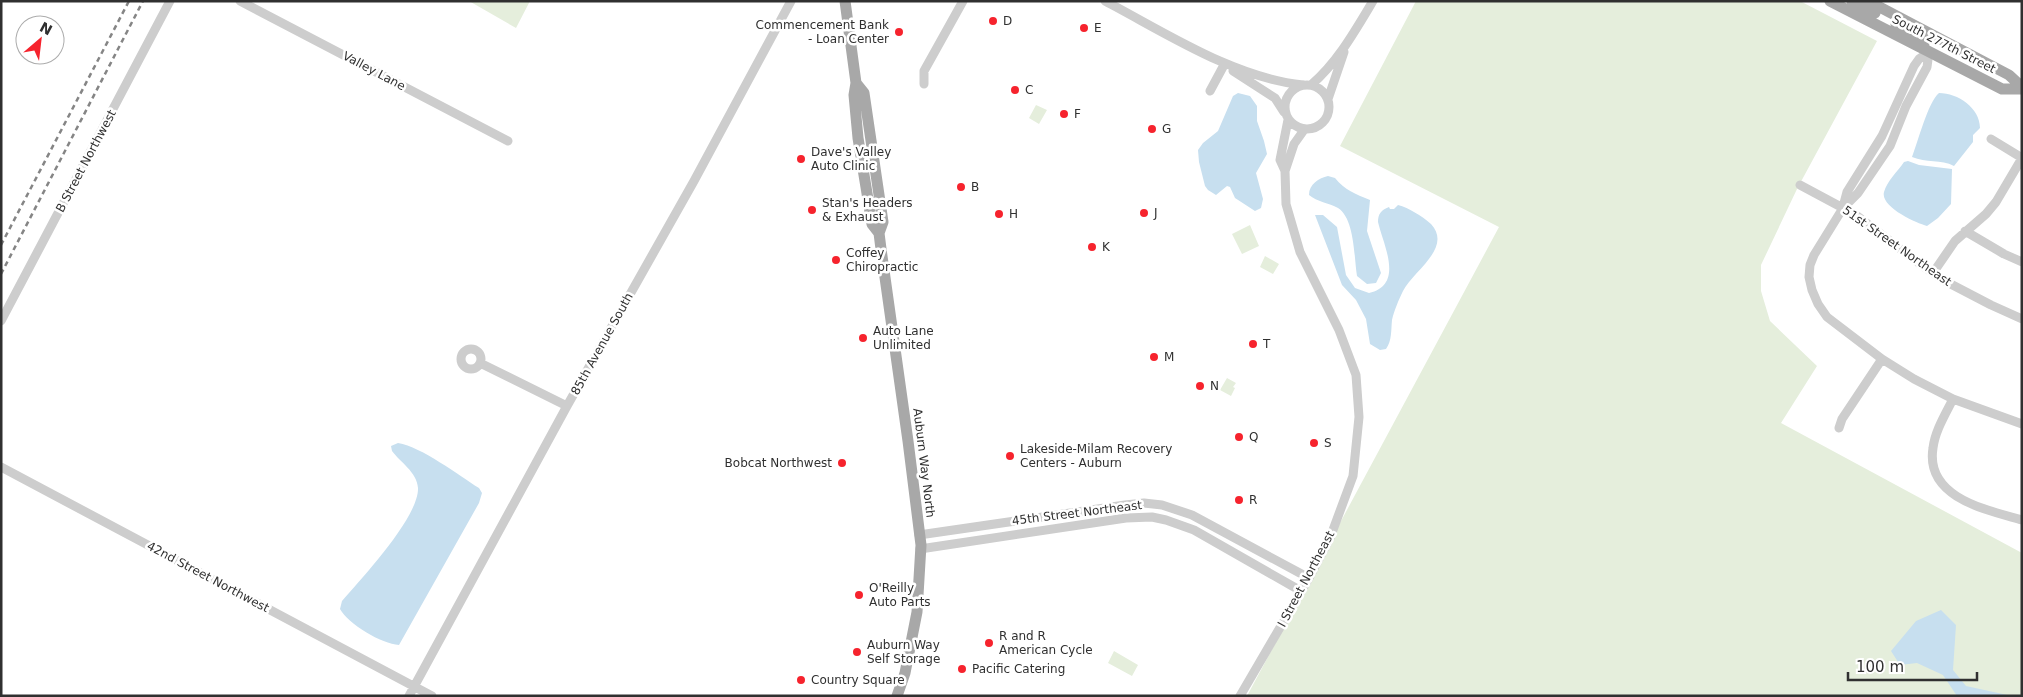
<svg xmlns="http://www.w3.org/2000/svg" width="2023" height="697" font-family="'DejaVu Sans',sans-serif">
<rect width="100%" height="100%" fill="#fff"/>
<path fill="#e5eedc" d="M469,1H530L516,28Z
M1416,1H1800L1877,41L1797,189L1761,265V291L1770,321L1817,366L1781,423L2022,553V696H1247L1499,227L1340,146Z
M1036,105L1047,110L1039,124L1029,118Z
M1250,225L1259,246L1242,254L1232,234Z
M1265,256L1279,264L1273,274L1260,267Z
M1227,378L1236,383L1233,387L1235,388L1231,396L1220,390Z
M1114,651L1138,665L1132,676L1108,663Z"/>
<path fill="#c7dfef" d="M1238,93L1250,96L1257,106V121L1264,141L1267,154L1256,173L1263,199L1261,208L1255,211L1235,198L1230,187L1227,186L1216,195L1208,190L1205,186L1199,162L1198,150L1203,143L1218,131L1233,96Z
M1939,93C1958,93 1980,108 1980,128L1973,135V142L1954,166C1941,159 1926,163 1912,157C1918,142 1928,102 1939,93Z
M1908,161L1919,165L1952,169L1951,204L1938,218L1927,226C1916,223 1880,207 1884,192C1887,181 1898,171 1904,162Z
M1328,176L1335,178C1345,190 1355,194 1370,200L1367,231L1381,273L1376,283L1367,284L1357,276C1354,258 1355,219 1338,208C1329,203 1317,202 1309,195C1309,184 1319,178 1328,176Z
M1398,205C1409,208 1422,216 1431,224C1453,248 1413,271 1403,291C1399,299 1394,311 1392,320C1391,330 1392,341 1386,349L1380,350L1370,344L1366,319L1356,300L1342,285L1315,215H1323L1337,227L1346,275L1355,288L1369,293C1405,285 1383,244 1378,222C1378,214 1381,210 1389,207L1390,209H1394Z
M398,443C422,447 458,475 479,488L482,493L479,503L399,645C382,644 348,624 340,609L342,601C362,578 419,517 418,488C417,472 400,462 392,451L391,446Z
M1941,610L1956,625L1953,670L1966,686L2012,696H1957L1943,675L1917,663L1900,665L1891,651L1916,621Z"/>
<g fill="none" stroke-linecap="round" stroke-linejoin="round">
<path stroke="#cdcdcd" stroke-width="9" d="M240,1L508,141
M1105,1C1166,33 1234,78 1303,85
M1929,52L1927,67L1906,106L1890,146L1858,193L1843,208L1814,255L1810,265L1809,277L1812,290L1818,304L1827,317L1882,359L1914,379L1953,399L2022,424
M1233,71L1275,98L1284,112
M924,84V71L963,1
M1285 107a22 22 0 1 1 44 0a22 22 0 1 1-44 0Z
M1311,85C1337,63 1355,31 1373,1
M1210,91L1224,65
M1328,99L1344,52
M1288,120L1280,160L1285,171L1294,144L1304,130
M1800,185L1856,215L1920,264L1943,280L1991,305L2022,319
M1843,207L1847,192L1882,136L1914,66L1919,59L1929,52
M1965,231L2004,254L2022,262
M1933,273L1955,241L1986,214L1996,202L2022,158L1991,139
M1,321L170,1
M461 359a10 10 0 1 1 20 0a10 10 0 1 1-20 0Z
M480,363L567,406
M1953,399C1945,415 1935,431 1933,448C1925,498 1987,510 2022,520
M1839,428L1842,419L1882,359
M1,467L432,696
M919,535L1125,505L1144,503L1162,505L1192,515L1309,578
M920,549L1126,518L1152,517L1166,520L1194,530L1301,591
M409,696L567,406L694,181L791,1
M1240,696L1309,578L1330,538L1353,476L1359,417L1356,375L1339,330L1300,252L1286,204L1285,171"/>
<path stroke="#a8a8a8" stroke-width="11" d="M845,1L856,83L854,95L858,138L872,224L879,233
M1830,1L2002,89H2022
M1852,1L1875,13
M1868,1L2009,75L2022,87
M1896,24L1919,39L1924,46
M856,83L864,93L883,222L879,233L881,249L908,441L921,545L917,612L905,673L897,696"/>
<path stroke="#858585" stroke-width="2.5" stroke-dasharray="5 4" stroke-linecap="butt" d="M1,245L129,1
M1,274L143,1"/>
</g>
<g fill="#f6232d" stroke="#fff" stroke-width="2">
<circle cx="993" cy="21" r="5"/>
<circle cx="1084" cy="28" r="5"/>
<circle cx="899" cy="32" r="5"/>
<circle cx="1015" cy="90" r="5"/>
<circle cx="1064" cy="114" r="5"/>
<circle cx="1152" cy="129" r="5"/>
<circle cx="801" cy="159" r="5"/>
<circle cx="961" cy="187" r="5"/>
<circle cx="812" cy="210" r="5"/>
<circle cx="1144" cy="213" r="5"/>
<circle cx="999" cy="214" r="5"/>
<circle cx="1092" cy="247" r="5"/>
<circle cx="836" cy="260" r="5"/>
<circle cx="863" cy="338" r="5"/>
<circle cx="1253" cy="344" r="5"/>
<circle cx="1154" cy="357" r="5"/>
<circle cx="1200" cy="386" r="5"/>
<circle cx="1239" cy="437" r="5"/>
<circle cx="1314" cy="443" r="5"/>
<circle cx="1010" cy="456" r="5"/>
<circle cx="842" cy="463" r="5"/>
<circle cx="1239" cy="500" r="5"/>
<circle cx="859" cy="595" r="5"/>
<circle cx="989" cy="643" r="5"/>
<circle cx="857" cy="652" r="5"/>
<circle cx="962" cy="669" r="5"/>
<circle cx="801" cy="680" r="5"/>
</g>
<g text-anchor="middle" stroke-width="5" stroke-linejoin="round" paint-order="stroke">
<g font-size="12" fill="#303030" stroke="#fff" text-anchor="start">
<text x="1003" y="25">D</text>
<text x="889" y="29" text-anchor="end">Commencement Bank<tspan x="889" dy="14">- Loan Center</tspan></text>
<text x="1094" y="32">E</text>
<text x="1025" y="94">C</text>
<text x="1074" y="118">F</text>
<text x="1162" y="133">G</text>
<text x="811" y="156">Dave's Valley<tspan x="811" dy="14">Auto Clinic</tspan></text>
<text x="971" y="191">B</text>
<text x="822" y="207">Stan's Headers<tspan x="822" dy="14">&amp; Exhaust</tspan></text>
<text x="1154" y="217">J</text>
<text x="1009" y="218">H</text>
<text x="1102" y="251">K</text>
<text x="846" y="257">Coffey<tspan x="846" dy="14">Chiropractic</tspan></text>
<text x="873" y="335">Auto Lane<tspan x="873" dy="14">Unlimited</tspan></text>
<text x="1263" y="348">T</text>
<text x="1164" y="361">M</text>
<text x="1210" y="390">N</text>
<text x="1249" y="441">Q</text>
<text x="1324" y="447">S</text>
<text x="1020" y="453">Lakeside-Milam Recovery<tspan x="1020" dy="14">Centers - Auburn</tspan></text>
<text x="832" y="467" text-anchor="end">Bobcat Northwest</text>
<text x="1249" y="504">R</text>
<text x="869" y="592">O'Reilly<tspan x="869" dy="14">Auto Parts</tspan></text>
<text x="999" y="640">R and R<tspan x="999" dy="14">American Cycle</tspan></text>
<text x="867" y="649">Auburn Way<tspan x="867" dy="14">Self Storage</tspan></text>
<text x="972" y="673">Pacific Catering</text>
<text x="811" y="684">Country Square</text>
</g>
<g font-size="12" fill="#303030" stroke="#fff">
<text transform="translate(1944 44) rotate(27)" y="4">South 277th Street</text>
<text transform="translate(374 71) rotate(28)" y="4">Valley Lane</text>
<text transform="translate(86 161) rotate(-62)" y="4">B Street Northwest</text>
<text transform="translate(1897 246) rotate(35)" y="4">51st Street Northeast</text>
<text transform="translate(602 344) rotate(-61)" y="4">85th Avenue South</text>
<text transform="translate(924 463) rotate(83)" y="4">Auburn Way North</text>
<text transform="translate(1077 513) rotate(-7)" y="4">45th Street Northeast</text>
<text transform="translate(208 577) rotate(28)" y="4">42nd Street Northwest</text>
<text transform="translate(1306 579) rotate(-62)" y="4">I Street Northeast</text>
</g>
</g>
<rect width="2023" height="697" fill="none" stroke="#303030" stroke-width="5"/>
<g transform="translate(40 40) rotate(28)"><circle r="24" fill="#ffffff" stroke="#acacac"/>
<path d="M0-4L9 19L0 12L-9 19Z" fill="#f6232d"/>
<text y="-8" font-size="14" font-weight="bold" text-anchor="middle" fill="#303030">N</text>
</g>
<path d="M1848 672v8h129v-8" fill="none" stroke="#303030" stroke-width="2.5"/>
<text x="1856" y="672" font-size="15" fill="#303030" stroke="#ffffff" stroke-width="4" paint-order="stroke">100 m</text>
</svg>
